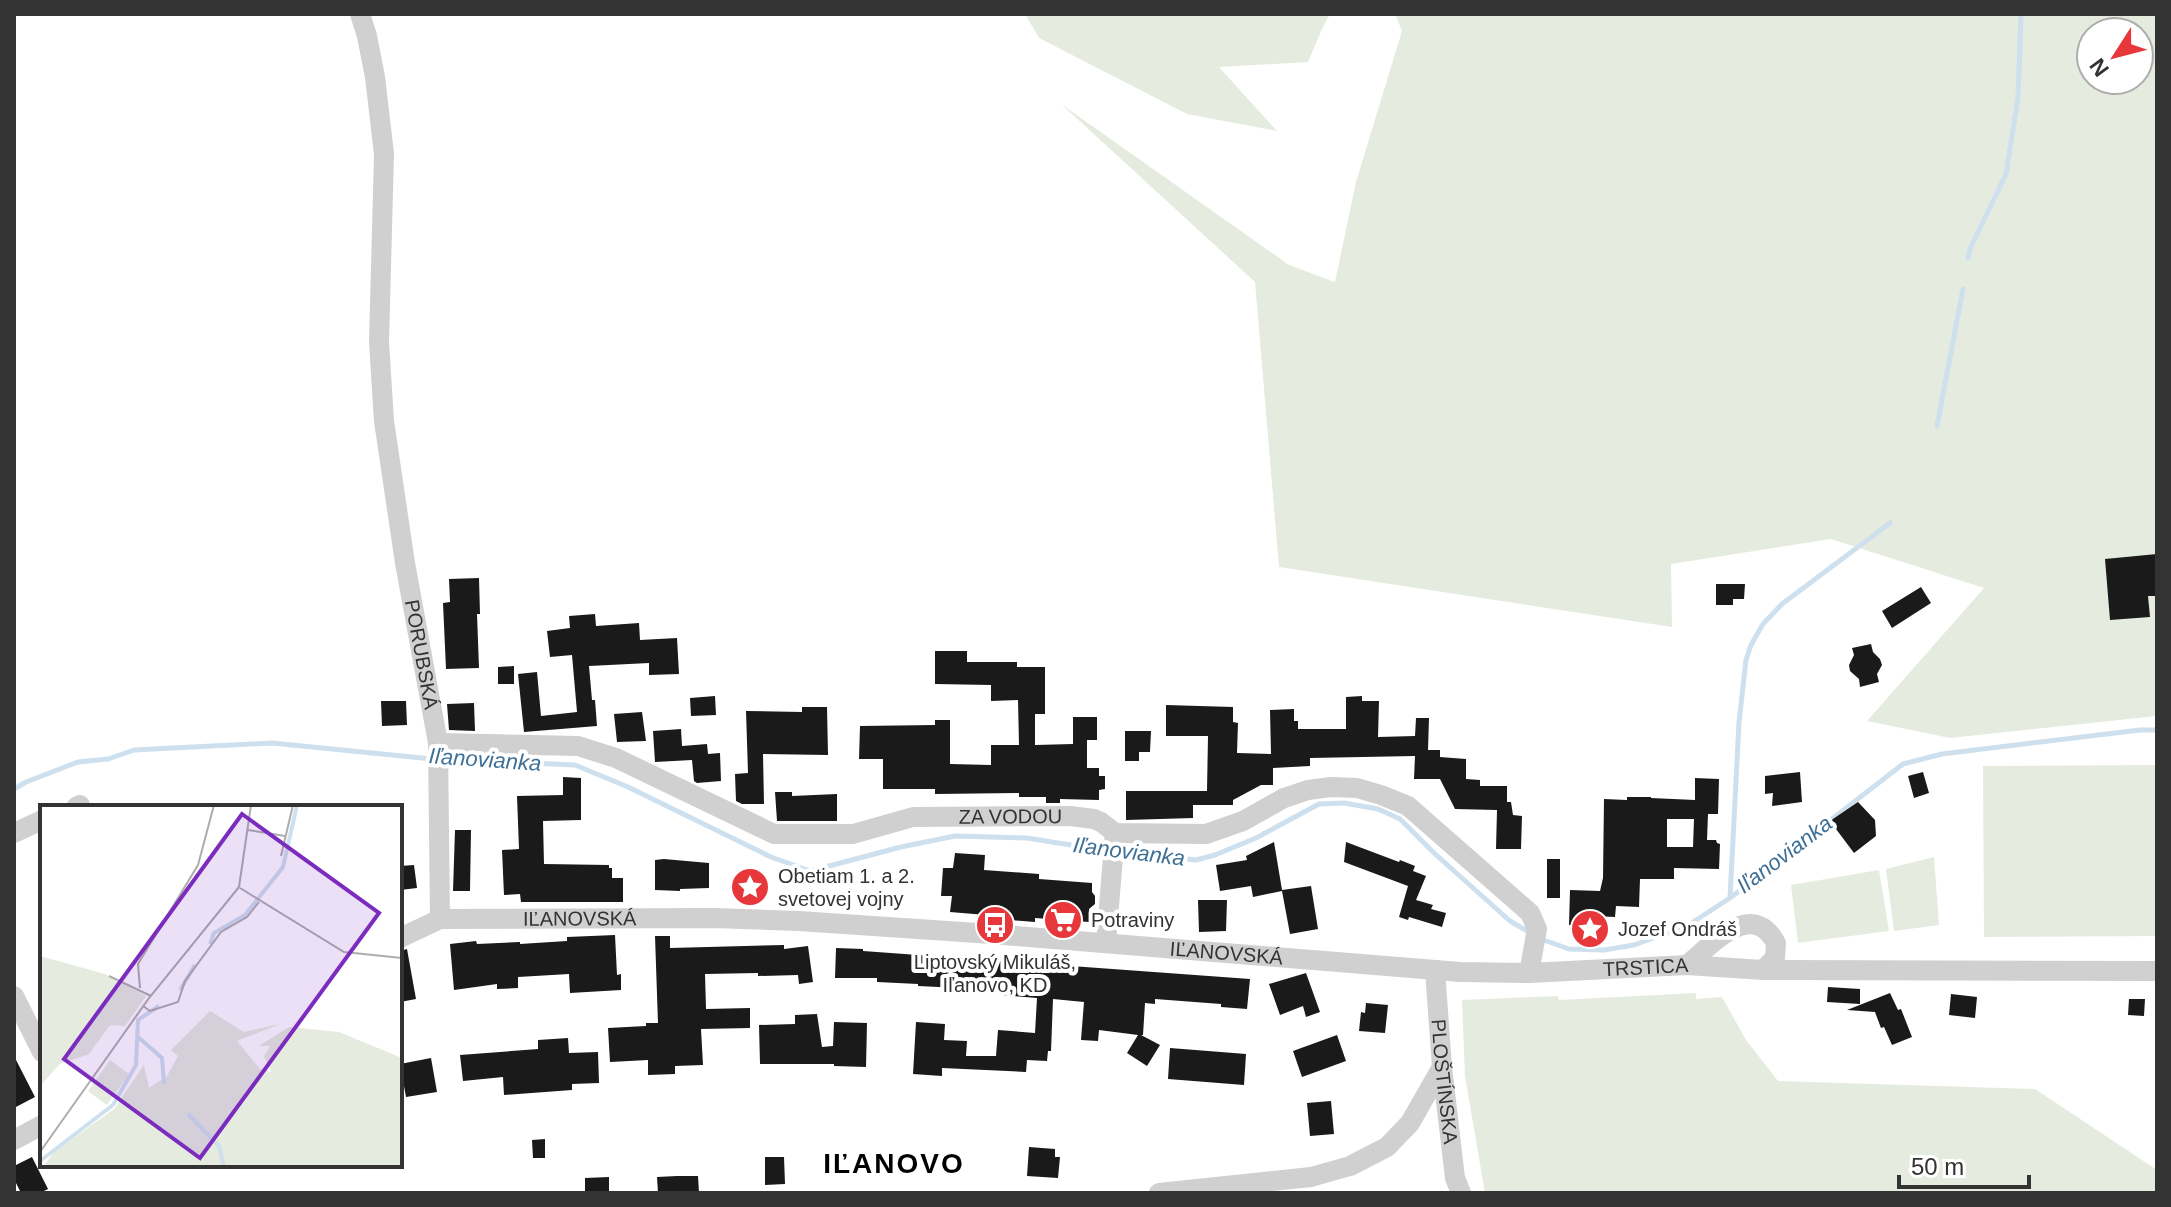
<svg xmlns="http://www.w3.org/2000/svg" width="2171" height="1207" font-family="Helvetica,sans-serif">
<rect width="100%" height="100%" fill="#fff"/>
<path fill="#e5ecdf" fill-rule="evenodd" d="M1025,14H1330L1322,29L1308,62L1219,67L1277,131L1187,114L1039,38Z
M1395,14H2157V716L1950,738L1867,721L1984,588L1831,539L1671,564L1672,627L1279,567L1255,282L1061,104L1289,265L1335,282L1356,182L1402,31ZM2091,32H2139V80H2091Z
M2157,765V936L1984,937L1983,766Z
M1934,857L1939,925L1894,931L1886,869Z
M1879,870L1889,931L1798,943L1791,885Z
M1696,993V999L1722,997L1746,1040L1778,1081L2035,1089L2157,1170V1193H1485L1465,1076L1462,1000L1558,996L1559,1000Z"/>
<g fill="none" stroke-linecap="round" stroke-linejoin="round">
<path stroke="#cee0ee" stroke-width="5" d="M1968,258L1970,249L2006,174L2018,98L2021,14
M1937,426L1963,289
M442,759L575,765L628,787L771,857L810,871L901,847L955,836L1027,838L1108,851
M14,789L26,782L78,762L108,759L134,750L272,743L432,759
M1118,851L1196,860L1215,855L1256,838L1319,804L1344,803L1378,809L1400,819L1434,853L1510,921L1532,934
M1730,898L1739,722L1746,660L1751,645L1763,624L1782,604L1890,523
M1541,939L1569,949L1604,950L1634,945L1687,926L1730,898L1903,764L1942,754L2140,730H2157"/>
</g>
<path fill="#1a1a1a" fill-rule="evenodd" d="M2157,554V596H2148L2150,617L2110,620L2105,559Z
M479,578L480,614H477L479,668L446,669L443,603L450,602L449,579Z
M1716,584H1745L1744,599H1733V605H1716Z
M1921,587L1931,603L1892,628L1882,611Z
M595,614L596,626L639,623L640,640L677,638L679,674L649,675V663L589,666L592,700H595L597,726L524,732L518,674L537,672L541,716L577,712L572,655L550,657L547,631L570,628L569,616Z
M1871,644L1873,652L1880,659L1882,665L1877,674L1879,682L1860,687L1859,679L1850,671L1849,665L1854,655L1852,648Z
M935,651H967V662H1017V667H1045V714H1035V745L1073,744V717H1097V740H1087V768H1099V776H1105V789L1099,790V800L1060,799V803H1046V797H1019V793L935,794V789H883V759H859L860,726L935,725V720H950V764L991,765V745H1019L1018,700L991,701V685L935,684Z
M514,666V684H498V667Z
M715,696L716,715L691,716L690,698Z
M1362,696V701H1379L1378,737L1415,736L1416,718H1429L1428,750H1440V757L1466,759V779L1480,780V786H1507V802H1511L1513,815L1522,816L1521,849H1496L1497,810L1455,809L1440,779H1414L1415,756L1310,758V766L1273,768V785H1261L1233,800V805H1193V818L1126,820V791H1207L1208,736H1166V705L1233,707V722L1238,723L1237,753L1271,754L1270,710L1294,709V721H1298V729H1346V697Z
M381,701H406L407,725L382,726Z
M474,703L475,731L449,730L447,704Z
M802,707H827L828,755L763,754L764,804H742L736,801L735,774L748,773L746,711L802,712Z
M642,712L646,741L617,742L614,714Z
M681,729L682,746L707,744L708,754L720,753L721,781L697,783L694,781L692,760L655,762L653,731Z
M1125,731H1151L1150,752H1139V761H1125Z
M1800,772L1802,802L1772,806L1773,793L1765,794V776Z
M1923,772L1929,793L1914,798L1908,776Z
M563,777L581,778V820L543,821L544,864L609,865V868H612V878H623V902H521L520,894L504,895L502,850L519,849L517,796L563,795Z
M1695,778L1719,779L1718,814H1708L1707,840H1716L1717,843L1720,844L1719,869L1674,868V879H1640L1639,907L1616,906L1615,917L1593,916V925H1569L1570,890L1600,891L1603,878L1604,799L1627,800V797H1651V798L1695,800ZM1667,819H1694L1693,847H1667Z
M775,792H792V796L837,794V821H777Z
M1858,802L1875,820L1876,836L1854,853L1830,821Z
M455,830H471L470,891H453Z
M1274,842L1282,890L1311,886L1318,929L1290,934L1282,891L1253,897L1251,886L1220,891L1216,865L1247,860L1246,856Z
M1346,842L1399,862L1400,860L1415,866L1413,871L1426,876L1416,900L1433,905L1431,909L1446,913L1442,927L1409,917L1408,920L1399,917L1408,886L1344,862Z
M955,853L985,855L984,870L1039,874V879L1092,883V892L1095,896V904L1089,909V922L1035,918V922L1010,920V917L950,912L952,896H941L943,868H953Z
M664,859L709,863V888L680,889V891L655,890V860Z
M1547,859H1560V898H1547Z
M414,865L417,888L400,890V866Z
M1198,900H1227L1226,931L1199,932Z
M615,935L617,975L621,974V990L570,993L569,974L518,977V988L497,989V984L454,990L450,944L476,941L477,944L520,942V944L567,941V937Z
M655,936H670V948L784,945V949L808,946L813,982L799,984L798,975L758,976V973L705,974L706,1009L750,1008V1028L701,1029L703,1065L675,1066V1074L648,1075V1060L610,1062L608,1028L646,1026V1023H658Z
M836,948L863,949V951L1250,979L1247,1009L1221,1007V1004L1155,999V1004L1145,1003L1143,1035H1141L1160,1045L1147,1066L1127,1053L1138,1035L1099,1030L1098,1041L1081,1040L1084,1002L1053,999L1051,1051H1048L1047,1061L1027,1060L1026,1072L942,1068V1076L913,1074L916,1022L945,1024L944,1040L967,1041L966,1056H996L998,1030L1035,1033L1037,998L1000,995V990L918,986V984L877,982V978H835Z
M407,949L416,999L400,1002V951Z
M1306,973L1320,1012L1306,1017L1303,1006L1280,1015L1269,984Z
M1828,987L1860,989V1004L1827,1002Z
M1890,993L1898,1010L1901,1009L1912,1037L1892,1045L1884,1027L1881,1028L1875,1012L1847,1010Z
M1951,994L1977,997L1975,1018L1949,1015Z
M2129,999H2145L2144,1016L2128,1015Z
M1366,1003L1388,1005L1385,1033L1359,1031L1361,1012L1365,1013Z
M817,1014L822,1047L833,1046L834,1022L867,1023L866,1067L834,1066V1064H760L759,1025L795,1024V1015Z
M1337,1035L1346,1061L1302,1077L1293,1051Z
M568,1038L569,1053L598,1052L599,1083L572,1084V1090L504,1095L503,1077L463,1081L460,1055L538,1049V1040Z
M1170,1048L1246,1054L1244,1085L1168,1079Z
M14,1056L35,1097L14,1108Z
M431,1058L437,1092L406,1097L400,1064Z
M1331,1101L1334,1134L1310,1136L1307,1103Z
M545,1139V1158H533L532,1140Z
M1029,1147L1055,1149V1157H1060L1058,1178L1027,1176Z
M32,1157L48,1189L40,1193H21L14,1179V1166Z
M765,1157H784L785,1184L765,1185Z
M677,1176H698L699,1193H658L657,1177Z
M609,1177V1193H585V1178Z"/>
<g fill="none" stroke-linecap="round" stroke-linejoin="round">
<g stroke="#d0d0d0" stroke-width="20">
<path id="s1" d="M360,14L367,36L375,77L384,154L379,342L384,421L405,563L438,743L440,919"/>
<path id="s2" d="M438,743L578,746L616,758L774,834H853L913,817L1070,816L1094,819L1101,822L1115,833L1206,834L1243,821L1284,798L1308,790L1331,787L1357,788L1381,795L1408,806L1530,913L1537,929L1529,973"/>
<path d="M76,807L80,805"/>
<path d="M14,833L42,820"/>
<path id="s3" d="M400,938L440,919L714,918L799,921L992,934L1460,972L1529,973L1687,965L1763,970L2157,971"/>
<path d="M1106,942L1115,833"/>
<path d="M1687,965C1712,945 1751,898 1776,943L1775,958L1763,970"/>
<path id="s4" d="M1435,970L1442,1067L1455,1178L1461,1193"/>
<path d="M14,996L42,1052"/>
<path d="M14,1140L42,1125"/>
<path d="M1159,1193L1311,1177L1350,1166L1387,1147L1410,1123L1442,1067"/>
</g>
</g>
<defs>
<g id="sight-disc" transform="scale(2)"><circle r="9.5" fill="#e7373a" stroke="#fff"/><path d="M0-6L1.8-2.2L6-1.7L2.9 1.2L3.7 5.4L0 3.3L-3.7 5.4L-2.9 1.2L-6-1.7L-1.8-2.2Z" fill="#fff"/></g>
<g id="supermarket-disc" transform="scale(2)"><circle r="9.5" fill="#e7373a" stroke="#fff"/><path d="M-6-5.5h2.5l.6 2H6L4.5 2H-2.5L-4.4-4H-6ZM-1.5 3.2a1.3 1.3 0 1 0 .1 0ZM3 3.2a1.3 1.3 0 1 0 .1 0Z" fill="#fff"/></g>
<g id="bus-disc" transform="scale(2)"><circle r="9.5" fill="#e7373a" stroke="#fff"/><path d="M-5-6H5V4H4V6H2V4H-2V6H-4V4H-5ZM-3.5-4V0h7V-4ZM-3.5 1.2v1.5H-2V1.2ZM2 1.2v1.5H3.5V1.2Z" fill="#fff"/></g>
</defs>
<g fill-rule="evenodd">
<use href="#sight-disc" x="750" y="887"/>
<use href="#supermarket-disc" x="1063" y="920"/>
<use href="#bus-disc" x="995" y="925"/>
<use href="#sight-disc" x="1590" y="929"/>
</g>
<g text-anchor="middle" stroke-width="8" stroke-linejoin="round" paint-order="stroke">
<g font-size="20" fill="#333" stroke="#fff">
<text dy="7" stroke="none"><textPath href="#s1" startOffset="646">PORUBSKÁ</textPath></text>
<text dy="7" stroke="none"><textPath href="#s2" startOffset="594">ZA VODOU</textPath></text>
<text dy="7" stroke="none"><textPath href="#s3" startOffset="184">IĽANOVSKÁ</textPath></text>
<text dy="7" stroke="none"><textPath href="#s3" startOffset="832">IĽANOVSKÁ</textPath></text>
<text dy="7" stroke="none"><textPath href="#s3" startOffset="1252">TRSTICA</textPath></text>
<text dy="7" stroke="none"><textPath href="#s4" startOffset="112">PLOŠTÍNSKA</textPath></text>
</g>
<g font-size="20" fill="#333" stroke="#fff" text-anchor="start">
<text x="778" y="883">Obetiam 1. a 2.<tspan x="778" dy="23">svetovej vojny</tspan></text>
<text x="1091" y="927">Potraviny</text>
<text x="1618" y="936">Jozef Ondráš</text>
<text x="995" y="969" text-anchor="middle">Liptovský Mikuláš,<tspan x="995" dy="23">Iľanovo, KD</tspan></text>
</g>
<g font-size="22" font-style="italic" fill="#3e7097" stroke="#fff">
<text transform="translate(485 759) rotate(4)" y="8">Iľanovianka</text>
<text transform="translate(1129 851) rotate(7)" y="8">Iľanovianka</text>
<text transform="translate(1784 854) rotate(-37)" y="8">Iľanovianka</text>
</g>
<g font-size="28" font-weight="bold" letter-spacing="2" fill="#000" stroke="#fff">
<text x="894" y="1173">IĽANOVO</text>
</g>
</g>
<g transform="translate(40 805)">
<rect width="362" height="362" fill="#fff"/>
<path d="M0,151L65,169L106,191L85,221L70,220L49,249L20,259L0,281ZM170,206L204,227L240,219L197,236L220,264L231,267L224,251L230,241H219L249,222L299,227L362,253V362H3L14,347L74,304L104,260L109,283L127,271L138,251L131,245ZM70,255L89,269L67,300L48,286Z" fill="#e5ecdf"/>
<path fill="none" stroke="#cee0ee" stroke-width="4" d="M170,139L174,128L205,110L243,62L257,0M140,185L155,160M97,231L122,253L124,279M148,309L179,341L184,362M0,356L73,300L96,260L98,215L119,201"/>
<path fill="none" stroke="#adadad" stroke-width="2" d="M208,25L245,31M241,51L253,0M200,83L304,147L362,153M69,171L111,191M100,183L98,159L158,60L174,0M103,201L110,206L138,197L145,176L181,127L207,112L219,97M0,347L109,193L199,82L211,0"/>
<path fill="#7b2cbf" fill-opacity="0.15" stroke="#7b2cbf" stroke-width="4" d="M202,9L339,108L160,353L24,254Z"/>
<rect width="362" height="362" fill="none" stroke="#333" stroke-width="4"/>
</g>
<rect width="2171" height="1207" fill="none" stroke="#333333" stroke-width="32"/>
<g transform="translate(2115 56) rotate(234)"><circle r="38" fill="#ffffff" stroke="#adadad" stroke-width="2"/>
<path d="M0-6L14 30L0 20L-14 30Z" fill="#e7373a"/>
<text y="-12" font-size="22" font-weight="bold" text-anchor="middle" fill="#333333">N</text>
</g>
<path d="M1899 1175v12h130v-12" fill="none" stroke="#333333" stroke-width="4"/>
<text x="1911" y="1175" font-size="24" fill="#333333" stroke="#ffffff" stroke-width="6" paint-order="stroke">50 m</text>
</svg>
